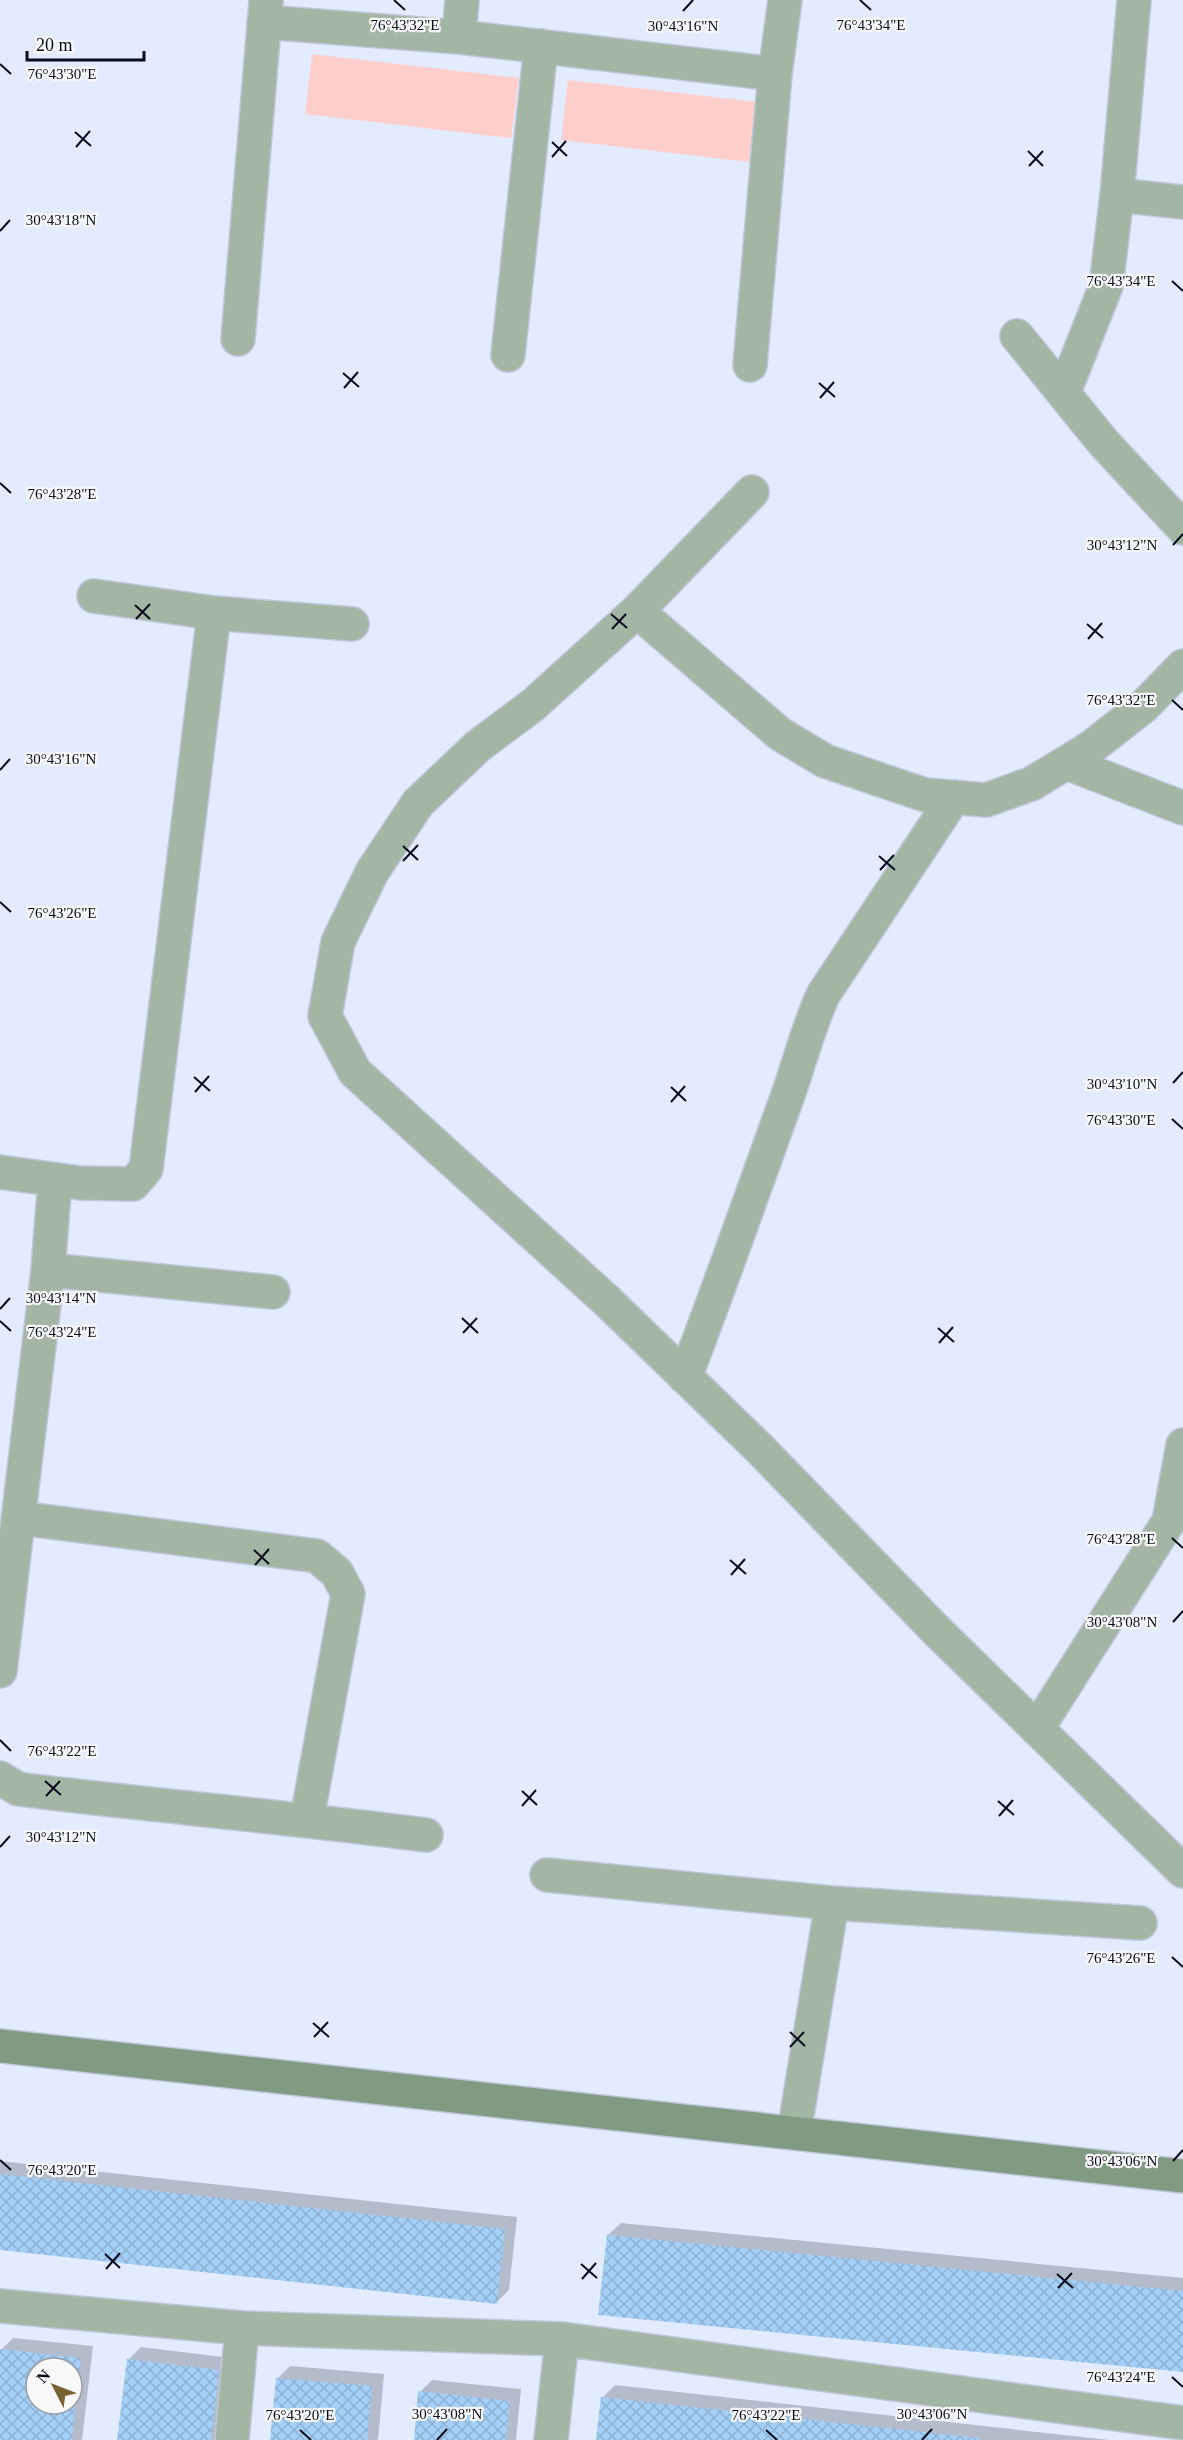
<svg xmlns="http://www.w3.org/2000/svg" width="1183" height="2440" font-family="'Times New Roman',serif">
<defs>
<pattern id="building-cross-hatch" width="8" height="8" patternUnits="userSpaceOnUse" patternTransform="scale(1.5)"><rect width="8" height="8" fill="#a4d0f7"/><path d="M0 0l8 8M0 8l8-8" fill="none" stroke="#8cb1d3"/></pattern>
</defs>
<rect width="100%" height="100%" fill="#e2ebff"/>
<path fill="#fecfca" d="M312,54L519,78L511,138L305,114Z
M568,80L774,104L767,164L561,140Z"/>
<path fill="#0003" fill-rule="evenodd" d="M0,2161L517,2217L509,2290L497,2302L0,2249Z
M621,2223L1183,2278V2371L608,2235Z
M13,2338L93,2346L82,2440H0L1,2350ZM36,2368H72V2404H36Z
M141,2347L231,2358L221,2440H119L128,2360Z
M290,2366L384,2374L378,2440H272L278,2378Z
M432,2380L521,2389L516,2440H415L420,2392Z
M615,2385L1109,2440H598L602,2398Z"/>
<path fill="url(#building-cross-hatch)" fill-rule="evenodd" d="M0,2174L505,2229L497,2304L0,2250Z
M607,2235L1183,2291V2372L598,2315Z
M0,2349L81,2358L72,2440H0ZM36,2368H72V2404H36Z
M127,2359L219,2370L211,2440H117Z
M276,2378L372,2386L367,2440H270Z
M418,2391L510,2401L506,2440H414Z
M601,2397L979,2438V2440H596Z"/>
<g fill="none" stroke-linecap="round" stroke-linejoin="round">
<g stroke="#bfc7db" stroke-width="36">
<path id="minor" d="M264,22L459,37L775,74
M459,37L462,0
M1117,195L1183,202
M1017,336L1103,442L1183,528
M238,339L266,2
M508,355L541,46
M750,365L775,74L785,0
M1064,392L1106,286L1117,195L1134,0
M752,492L637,611L533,705L478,746L418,803L372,872L338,942L325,1016L355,1072L606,1300L759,1448L938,1632L1183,1871
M94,596L214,613L352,624
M637,611L780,734L825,761L925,795L986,800L1031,784L1089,749L1144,706L1183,666
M1067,763L1183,808
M0,1172L80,1183L133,1184L146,1169L214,613
M48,1270L273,1292
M685,1377C721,1284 753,1191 787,1098C799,1064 808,1028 823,995L954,797
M19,1518L317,1556L337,1573L348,1594L307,1819
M0,1671L48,1270L55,1180
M1037,1729L1169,1521L1183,1445
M0,1778L18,1789C154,1806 290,1817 426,1835
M547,1875L832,1903L1140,1923
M794,2133L832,1903
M0,2306L242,2328L562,2339L1183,2423
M232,2440L242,2328
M551,2440L562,2339"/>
</g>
<g stroke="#bfc7db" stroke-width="36">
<path id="secondary" d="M0,2046L1183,2176"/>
</g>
<use href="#minor" stroke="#a3b6a4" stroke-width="33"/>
<use href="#secondary" stroke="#809b81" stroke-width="33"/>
</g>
<path fill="none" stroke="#060c1c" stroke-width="2" d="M394,0L405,10M860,0L871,10M683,11L693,0M0,64L11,74M75,132L91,146M552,142L567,156M76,147L90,131M1028,151L1043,166M552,157L566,141M1029,166L1043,151M0,231L10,220M1172,281L1183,291M343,373L359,387M819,383L835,397M344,388L358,372M820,398L834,382M0,483L11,493M1173,545L1183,534M135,605L150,619M611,614L627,628M136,619L150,604M1087,624L1103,638M612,629L626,614M1088,639L1102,623M1172,700L1183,710M0,770L10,759M403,846L418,860M879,856L895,870M403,861L418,845M880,870L894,855M0,902L11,912M194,1077L210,1091M1173,1083L1183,1072M671,1087L686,1101M195,1092L209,1076M671,1102L685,1086M1172,1119L1183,1129M0,1309L10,1298M462,1318L478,1333M0,1321L11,1331M938,1328L954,1342M463,1333L477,1318M939,1343L953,1327M1172,1538L1183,1548M254,1550L269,1564M730,1560L746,1574M255,1565L269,1549M731,1575L745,1559M1173,1622L1183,1611M0,1740L11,1751M45,1781L61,1795M522,1791L537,1805M46,1796L60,1781M998,1801L1014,1815M522,1806L536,1790M999,1816L1013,1800M0,1847L10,1836M1172,1957L1183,1967M313,2023L329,2037M790,2032L805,2046M314,2037L328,2022M790,2047L804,2032M0,2160L11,2170M1173,2161L1183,2150M105,2254L120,2268M581,2264L597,2278M106,2269L120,2253M1057,2274L1073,2288M582,2279L596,2263M1058,2288L1072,2273M1172,2377L1183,2387M300,2430L311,2440M766,2430L777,2440M437,2440L447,2429M922,2440L932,2429"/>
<g font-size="15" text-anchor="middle" fill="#060c1c" stroke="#f8f8f8" stroke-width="4.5" stroke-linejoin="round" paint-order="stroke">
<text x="405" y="30">76°43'32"E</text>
<text x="871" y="30">76°43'34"E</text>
<text x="683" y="31">30°43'16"N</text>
<text x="62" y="79">76°43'30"E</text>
<text x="61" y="225">30°43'18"N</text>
<text x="1121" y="286">76°43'34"E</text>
<text x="62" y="499">76°43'28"E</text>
<text x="1122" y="550">30°43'12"N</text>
<text x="1121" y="705">76°43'32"E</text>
<text x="61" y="764">30°43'16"N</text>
<text x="62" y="918">76°43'26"E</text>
<text x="1122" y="1089">30°43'10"N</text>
<text x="1121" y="1125">76°43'30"E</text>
<text x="61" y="1303">30°43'14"N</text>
<text x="62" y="1337">76°43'24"E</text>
<text x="1121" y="1544">76°43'28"E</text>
<text x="1122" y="1627">30°43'08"N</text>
<text x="62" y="1756">76°43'22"E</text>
<text x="61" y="1842">30°43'12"N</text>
<text x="1121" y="1963">76°43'26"E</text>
<text x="1122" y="2166">30°43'06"N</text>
<text x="62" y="2175">76°43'20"E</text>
<text x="1121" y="2382">76°43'24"E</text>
<text x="447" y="2419">30°43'08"N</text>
<text x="932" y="2419">30°43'06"N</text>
<text x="300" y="2420">76°43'20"E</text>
<text x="766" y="2420">76°43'22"E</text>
</g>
<g transform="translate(54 2386) rotate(312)"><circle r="28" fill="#f8f8f8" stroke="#979aa0" stroke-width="1.5"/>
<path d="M0-4.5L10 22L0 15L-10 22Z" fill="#796333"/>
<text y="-9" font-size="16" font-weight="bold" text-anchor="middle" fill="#060c1c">N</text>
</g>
<path d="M27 51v9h117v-9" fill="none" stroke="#060c1c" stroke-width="3"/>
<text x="36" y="51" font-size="18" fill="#060c1c" stroke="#f8f8f8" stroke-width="4.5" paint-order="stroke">20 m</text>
</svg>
